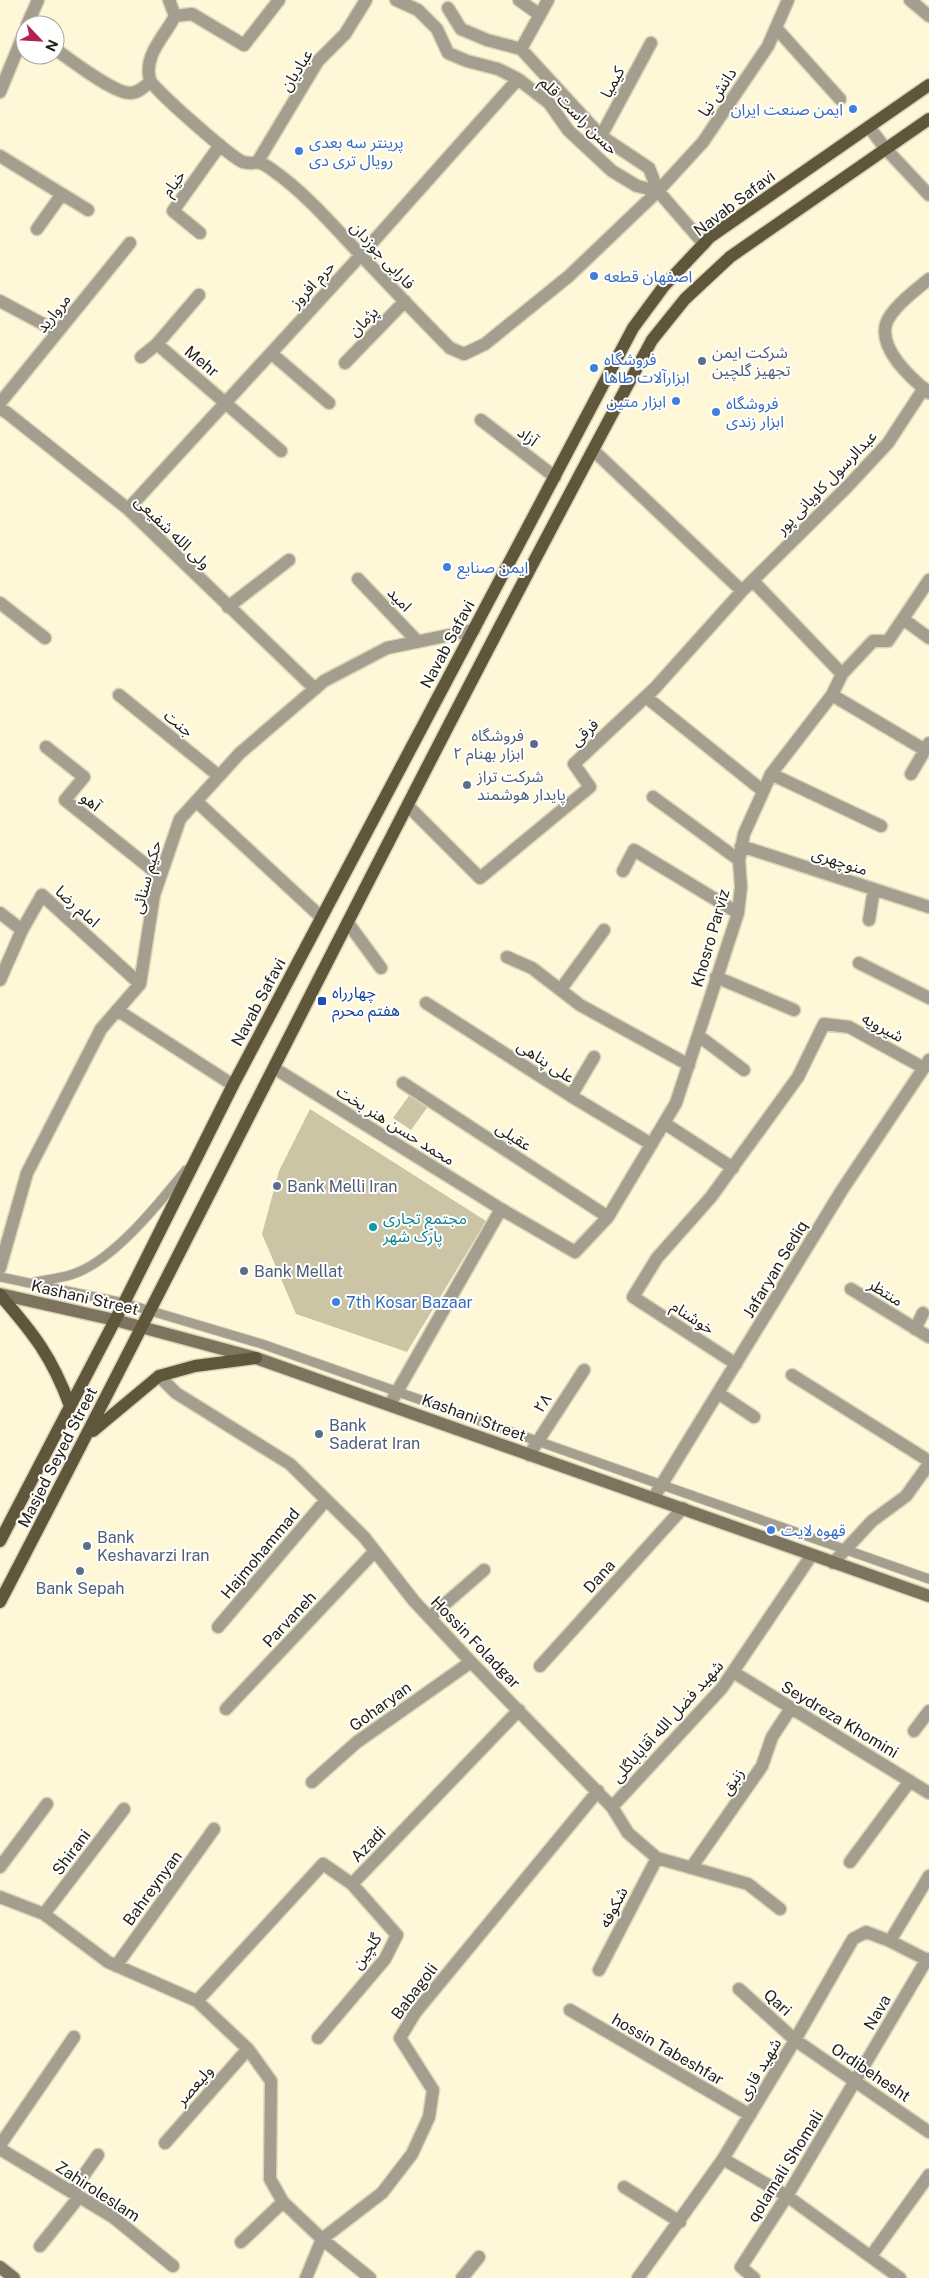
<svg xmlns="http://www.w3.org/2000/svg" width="929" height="2278" font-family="'Public Sans','Noto Sans Arabic',sans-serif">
<rect width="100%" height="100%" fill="#fff8d8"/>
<path fill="#cbc5a6" d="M411,1093L429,1105L411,1130L393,1118Z
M310,1109L486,1221L407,1352L296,1314L262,1234L279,1171Z"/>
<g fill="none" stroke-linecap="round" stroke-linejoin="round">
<g stroke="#dbd5b8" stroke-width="11">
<path id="lane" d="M0,1277L124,1303L262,1344L929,1579
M35,1282C48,1279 64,1278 76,1273C116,1258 160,1202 186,1170"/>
</g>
<g stroke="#dbd5b8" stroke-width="15">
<path id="street" d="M169,0L175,16C165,36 143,55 150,80C153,89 232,158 243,162C256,166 255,157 271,169C303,191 330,222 356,250C387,283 418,316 450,348L464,354L485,344L569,276L658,191L703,142L768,46L788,0
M396,0L418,10L437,29L448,53L467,61L498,69L518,79L549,103L568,130L612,171L637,186L658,191
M519,0L540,15
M910,0L929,16
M448,8L461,29L487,40L521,49L601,136L649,168L658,191L704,244
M175,16L192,14L244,45L279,0
M27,25L38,0
M776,28L840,99
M55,49C71,60 113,93 130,93C138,93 144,87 150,82
M521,49L548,0
M0,92L25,31
M869,127L885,148L929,195
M601,136L651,43
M0,156L88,210
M258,161L318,61L345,34L366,0
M37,229L62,194
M200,233L173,211L220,145
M929,279C917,289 891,308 886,324C879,350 911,378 929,393
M0,301L58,332
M157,344L281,451
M271,353L329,403
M141,357L157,344L199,295
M345,363L405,301
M0,403L130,243
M0,409L6,412L128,509L315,689
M481,420L555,477
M593,450L742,591
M128,509L361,255L518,79
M358,579L418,642
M753,581L842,674
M0,603L45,638
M228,607L289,560
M903,619L929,638
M119,695L219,776
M832,695L925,750
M646,697L763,791
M46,747L84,777L65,800L160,876
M771,774L881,826
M911,774L929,743
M653,797L739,860
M196,801L321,917
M408,806L480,878L590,787L574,764L655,688L742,591L847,487L888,443L924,388
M741,846L929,907
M623,871L634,850L738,913
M0,913L22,930
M869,920L874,889
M348,923L381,968
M507,957L532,968L580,1005L689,1065
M859,963L929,998
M716,977L794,1010
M0,980L22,930L42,895L140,984
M561,989L604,930
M426,1003L571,1096L651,1144
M117,1010L233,1085
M699,1036L744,1070
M274,1068L501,1209L575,1252L608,1217L676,1103L738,913L741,887L739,860L744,834L771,774L832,695L842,674L873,641H888L929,580
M403,1083L608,1217
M571,1096L594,1057
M664,1123L733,1168
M0,1268L27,1173L101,1029L140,984L154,895L180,819L240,753L324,681L387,648L474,630
M851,1289L929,1337
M915,1329L923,1313
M736,1364L633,1297L657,1258L711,1197L798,1077L824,1024L849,1027L924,1068
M792,1375L929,1461
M159,1376L176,1393L290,1464L364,1537L414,1601L471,1662L612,1807L628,1833L657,1858L748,1884L780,1909
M718,1393L754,1417
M390,1404L501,1209
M529,1455L584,1370
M654,1497L842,1190L929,1060
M833,1563L872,1521L906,1496L929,1464
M430,1617L484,1570
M218,1627L326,1500
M540,1666L683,1508
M733,1672L929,1793
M226,1709L375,1551
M914,1731L929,1711
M312,1782L357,1742L471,1662
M612,1807L722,1688L811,1556
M850,1862L910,1781
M0,1867L47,1804
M691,1868L762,1766L772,1737L791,1708
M0,1897L44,1914L108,1962L197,2001L248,2049L271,2081L270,2179L283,2202L322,2239L370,2278
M44,1914L124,1809
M890,1941L929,1876
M116,1966L214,1829
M599,1970L657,1858
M739,1989L795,2040L929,2132
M197,2001L323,1864L352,1884L519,1710
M570,2010L750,2115
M318,2038L385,1959L397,1935L352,1884
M165,2143L248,2049
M0,2145L74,2037
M0,2149L113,2217L173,2266
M723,2159L787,2196L900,2278
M624,2187L680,2222
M72,2192L98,2155
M241,2242L283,2202
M40,2246L79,2197
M871,2256L929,2175
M306,2278L322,2239L382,2193L412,2154L429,2117L433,2090L400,2038L415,2013L598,1791
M462,2278L479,2257
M638,2278L723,2159L795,2040L853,1939L866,1932L890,1941L929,1961
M754,2278L741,2267L787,2196L927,1959"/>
</g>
<g stroke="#dbd5b8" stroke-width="15">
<path id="secondary" d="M0,1294L115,1320L256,1358L929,1596
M0,2267L14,2278"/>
</g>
<g stroke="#dbd5b8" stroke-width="15">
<path id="primary" d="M0,1295C34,1334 52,1357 70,1406
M93,1431L159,1376L195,1366L256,1358
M0,1541L124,1303L233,1085L633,328L664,286L710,237L929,85
M0,1602C219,1182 426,757 652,340L685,299L730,257L929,119"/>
</g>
<use href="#lane" stroke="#a49e8f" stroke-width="9"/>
<use href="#street" stroke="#a49e8f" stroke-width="12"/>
<use href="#secondary" stroke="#7c745e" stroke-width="12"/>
<use href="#primary" stroke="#60563c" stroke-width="12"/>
</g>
<g fill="#3f7fe0" stroke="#fff" stroke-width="2">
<circle cx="853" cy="109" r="5"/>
<circle cx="299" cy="151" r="5"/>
<circle cx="594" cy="276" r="5"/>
<circle cx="594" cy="368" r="5"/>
<circle cx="676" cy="401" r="5"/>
<circle cx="716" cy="412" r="5"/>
<circle cx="447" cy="567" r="5"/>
<circle cx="336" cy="1302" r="5"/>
<circle cx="771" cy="1530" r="5"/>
</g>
<g fill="#5c6f8a" stroke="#fff" stroke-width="2">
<circle cx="702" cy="361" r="5"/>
<circle cx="534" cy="744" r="5"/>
<circle cx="467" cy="785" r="5"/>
<circle cx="277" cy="1186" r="5"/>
<circle cx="244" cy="1271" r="5"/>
<circle cx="319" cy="1434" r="5"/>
<circle cx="87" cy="1546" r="5"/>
<circle cx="80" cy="1571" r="5"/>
</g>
<rect fill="#1a4fb4" stroke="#fff" stroke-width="2" x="317" y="996" width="10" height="10" rx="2.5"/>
<circle fill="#0f9aa8" stroke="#fff" stroke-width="2" cx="373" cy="1227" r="5"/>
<g text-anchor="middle" stroke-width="4" stroke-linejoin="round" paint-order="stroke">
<g font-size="16" fill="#211f13" stroke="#fff">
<text transform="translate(296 70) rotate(-58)" y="6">عبادیان</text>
<text transform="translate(612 82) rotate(-62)" y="6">کیمیا</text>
<text transform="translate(717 92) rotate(-56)" y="6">دانش نیا</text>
<text transform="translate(579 115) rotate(45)" y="6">حسن راست قلم</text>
<text transform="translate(173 183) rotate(-54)" y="6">خیام</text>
<text transform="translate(734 203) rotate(-37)" y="6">Navab Safavi</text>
<text transform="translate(383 255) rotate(47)" y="6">فارابی جوزدان</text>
<text transform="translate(312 284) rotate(-47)" y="6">حرم افروز</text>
<text transform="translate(53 313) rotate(-51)" y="6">مروارید</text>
<text transform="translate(363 321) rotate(-46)" y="6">پژمان</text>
<text transform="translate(202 361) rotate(40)" y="6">Mehr</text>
<text transform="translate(528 436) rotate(37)" y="6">آزاد</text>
<text transform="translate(826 482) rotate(-46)" y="6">عبدالرسول کاویانی پور</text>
<text transform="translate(173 532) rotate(44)" y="6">ولی الله شفیعی</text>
<text transform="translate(400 599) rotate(46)" y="6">امید</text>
<text transform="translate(447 644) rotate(-62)" y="6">Navab Safavi</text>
<text transform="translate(179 723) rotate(39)" y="6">جنت</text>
<text transform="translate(584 732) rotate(-43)" y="6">فرقی</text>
<text transform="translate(91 801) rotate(38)" y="6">آهو</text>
<text transform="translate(840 861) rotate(18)" y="6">منوچهری</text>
<text transform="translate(146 877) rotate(-75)" y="6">حکیم سنائی</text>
<text transform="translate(78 906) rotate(42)" y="6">امام رضا</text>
<text transform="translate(710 938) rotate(-74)" y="6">Khosro Parviz</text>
<text transform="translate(258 1002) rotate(-62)" y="6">Navab Safavi</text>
<text transform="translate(883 1027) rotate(28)" y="6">شیرویه</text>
<text transform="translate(546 1061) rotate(33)" y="6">علی پناهی</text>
<text transform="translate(396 1125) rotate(32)" y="6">محمد حسن هنر بخت</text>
<text transform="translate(514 1136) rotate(33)" y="6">عقیلی</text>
<text transform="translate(775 1269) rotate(-59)" y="6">Jafaryan Sediq</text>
<text transform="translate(886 1292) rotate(32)" y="6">منتظر</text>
<text transform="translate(85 1297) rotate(13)" y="6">Kashani Street</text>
<text transform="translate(693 1317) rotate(33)" y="6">خوشنام</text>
<text transform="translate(542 1403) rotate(-56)" y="6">۲۸</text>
<text transform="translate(474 1417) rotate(20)" y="6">Kashani Street</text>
<text transform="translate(57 1457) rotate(-63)" y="6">Masjed Seyed Street</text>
<text transform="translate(260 1553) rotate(-50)" y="6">Hajmohammad</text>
<text transform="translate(599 1576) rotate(-48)" y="6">Dana</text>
<text transform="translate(289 1619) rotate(-47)" y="6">Parvaneh</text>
<text transform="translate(476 1642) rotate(46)" y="6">Hossin Foladgar</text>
<text transform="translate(380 1706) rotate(-36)" y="6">Goharyan</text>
<text transform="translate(840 1719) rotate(31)" y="6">Seydreza Khomini</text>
<text transform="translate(667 1721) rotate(-48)" y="6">شهید فضل الله آقاباباگلی</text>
<text transform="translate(732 1781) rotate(-55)" y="6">زنبق</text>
<text transform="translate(368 1844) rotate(-46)" y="6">Azadi</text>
<text transform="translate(71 1852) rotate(-53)" y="6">Shirani</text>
<text transform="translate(152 1888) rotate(-54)" y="6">Bahreynyan</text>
<text transform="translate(613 1907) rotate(-63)" y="6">شکوفه</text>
<text transform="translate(366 1951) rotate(-55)" y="6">گلچین</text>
<text transform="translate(414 1991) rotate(-53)" y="6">Babagoli</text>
<text transform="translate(778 2002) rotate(42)" y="6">Qari</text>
<text transform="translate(877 2012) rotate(-60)" y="6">Nava</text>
<text transform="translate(668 2049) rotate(30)" y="6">hossin Tabeshfar</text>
<text transform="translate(759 2069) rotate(-59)" y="6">شهید قاری</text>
<text transform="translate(871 2072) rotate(34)" y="6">Ordibehesht</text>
<text transform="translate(194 2085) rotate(-49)" y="6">ولیعصر</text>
<text transform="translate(785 2166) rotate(-58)" y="6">qolamali Shomali</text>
<text transform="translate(98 2191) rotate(33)" y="6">Zahiroleslam</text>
</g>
<g font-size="16" fill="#366cbe" stroke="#fff" text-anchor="start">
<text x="843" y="115" text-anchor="end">ایمن صنعت ایران</text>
<text x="309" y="148">پرینتر سه بعدی<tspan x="309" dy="18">رویال تری دی</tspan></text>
<text x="604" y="282">اصفهان قطعه</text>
<text x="604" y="365">فروشگاه<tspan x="604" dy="18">ابزارآلات طاها</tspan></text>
<text x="666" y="407" text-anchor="end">ابزار متین</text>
<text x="726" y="409">فروشگاه<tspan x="726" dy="18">ابزار زندی</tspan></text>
<text x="457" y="573">ایمن صنایع</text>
<text x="346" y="1308">7th Kosar Bazaar</text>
<text x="781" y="1536">قهوه لایت</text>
</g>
<g font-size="16" fill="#4e5e75" stroke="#fff" text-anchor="start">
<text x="712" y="358">شرکت ایمن<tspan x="712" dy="18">تجهیز گلچین</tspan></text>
<text x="524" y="741" text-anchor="end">فروشگاه<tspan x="524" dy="18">ابزار بهنام ۲</tspan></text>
<text x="477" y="782">شرکت تراز<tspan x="477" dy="18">پایدار هوشمند</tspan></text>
<text x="287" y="1192">Bank Melli Iran</text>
<text x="254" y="1277">Bank Mellat</text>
<text x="329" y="1431">Bank<tspan x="329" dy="18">Saderat Iran</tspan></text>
<text x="97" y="1543">Bank<tspan x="97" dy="18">Keshavarzi Iran</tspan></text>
<text x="80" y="1594" text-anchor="middle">Bank Sepah</text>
</g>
<g font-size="16" fill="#164399" stroke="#fff" text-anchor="start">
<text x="332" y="998">چهارراه<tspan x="332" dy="18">هفتم محرم</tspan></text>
</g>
<g font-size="16" fill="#0d838f" stroke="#fff" text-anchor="start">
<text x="383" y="1224">مجتمع تجاری<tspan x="383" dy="18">پارک شهر</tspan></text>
</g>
</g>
<g transform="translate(40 40) rotate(115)"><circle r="24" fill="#ffffff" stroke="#a6a5a1"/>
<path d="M0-4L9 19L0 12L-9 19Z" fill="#b12155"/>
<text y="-8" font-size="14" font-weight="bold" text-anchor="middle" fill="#211f13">N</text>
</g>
</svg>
